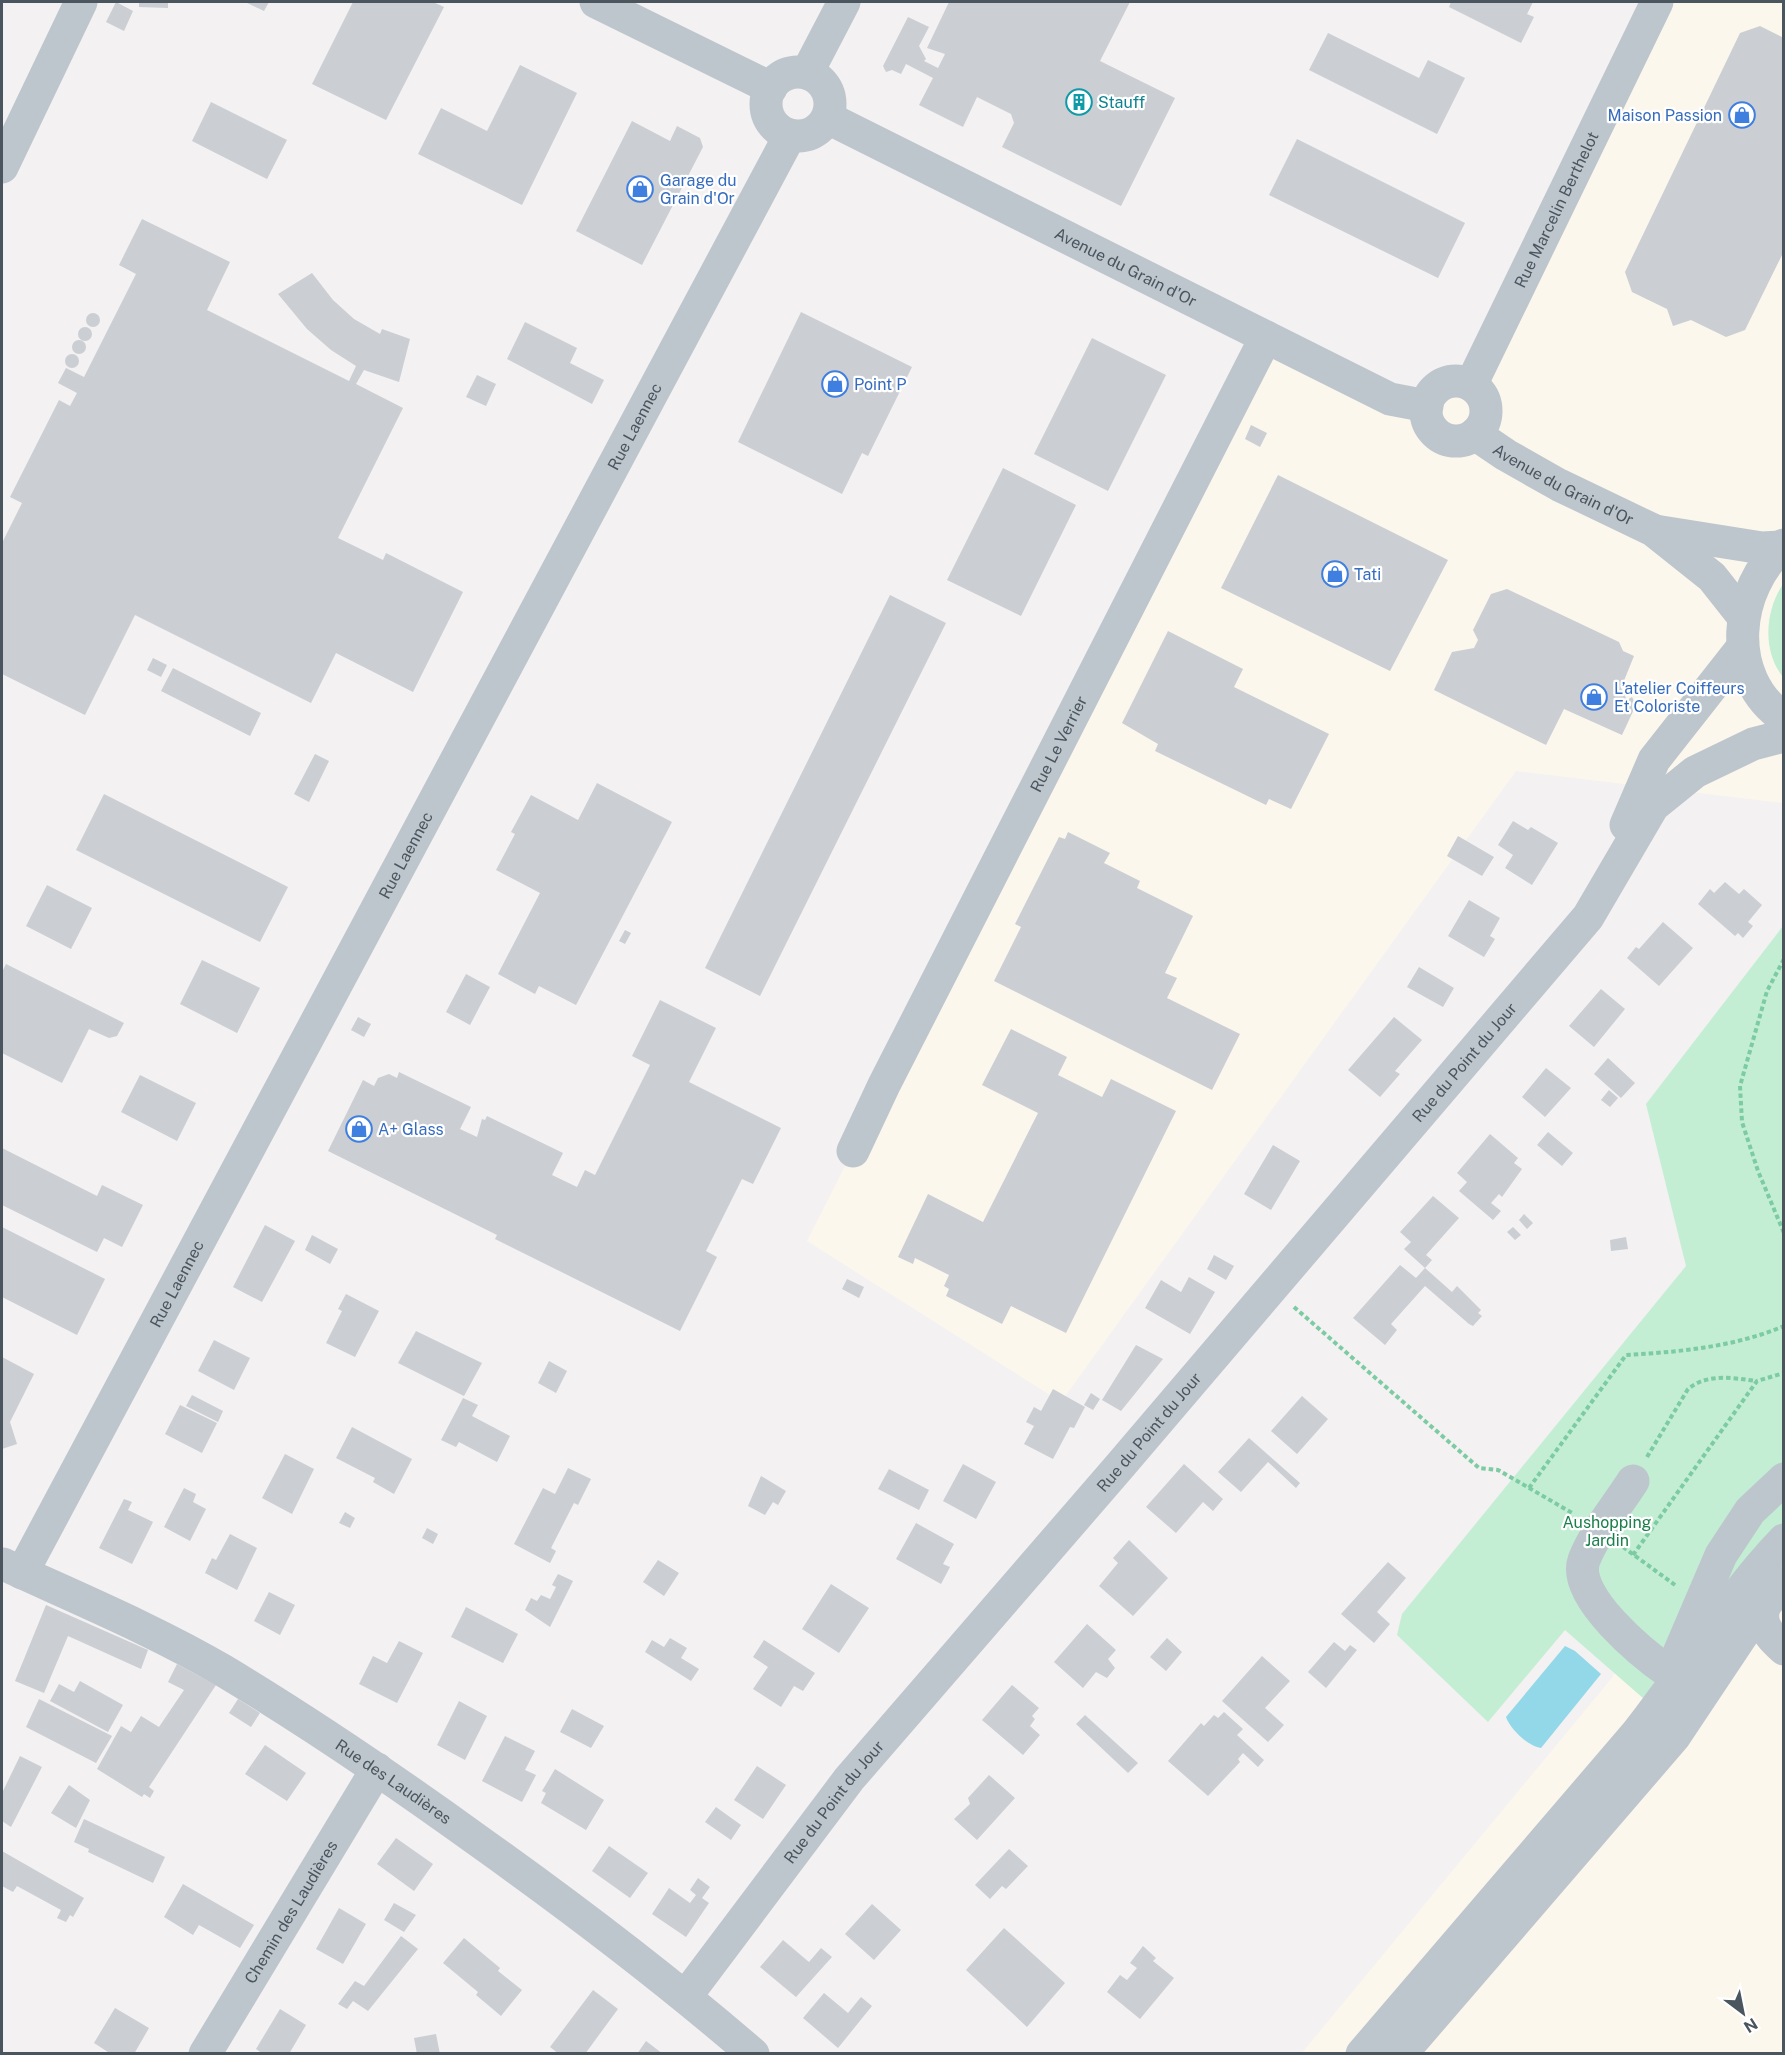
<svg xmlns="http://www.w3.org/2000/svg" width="1785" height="2055" font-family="'Public Sans',sans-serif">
<rect width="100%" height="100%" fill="#f3f1f1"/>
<path fill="#fcf7ed" d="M1657,2H1783V803L1516,771L1061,1402L807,1241L1266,337L1390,399L1487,351Z
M1783,1427V2053L1301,2054L1611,1679Z"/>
<path fill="#c3eed3" d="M1783,584V677C1762,651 1765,611 1783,584Z
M1783,926V1470L1644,1699L1565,1630L1488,1722L1397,1635L1402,1614L1686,1266L1646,1104Z
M1783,1489V1529L1716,1611L1722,1573Z"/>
<path fill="#92d8e9" d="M1565,1646L1575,1651L1601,1674L1541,1748C1529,1747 1510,1729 1506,1717Z"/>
<path fill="#cbced3" d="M116,2L133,11L124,31L106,22Z
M139,2H168V8L139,7Z
M245,2H269L264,11Z
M353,2H433L444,7L386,120L312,84Z
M949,2H1130L1100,61L1175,98L1121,206L1002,147L1014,123L1011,114L977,97L963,127L919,105L933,78L906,64L901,74L892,70L886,72L883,66L908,17L929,27L919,46L926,59L924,61L938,68L945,54L927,48Z
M1451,2H1533L1527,14L1534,17L1521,43L1449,7Z
M1760,26L1784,38V251L1745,330L1726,337L1691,320L1673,326L1667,309L1632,292L1625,272L1740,33Z
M1328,33L1419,78L1428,60L1465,78L1437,134L1309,70Z
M520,65L577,93L522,205L418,154L441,108L487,131Z
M211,102L287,140L267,179L192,141Z
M632,121L670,141L677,126L700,138L703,147L642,265L576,231Z
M1297,139L1465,223L1438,278L1269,195Z
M142,219L230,262L207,310L349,381L356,366L331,350L307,329L278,294L312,273L333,300L354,319L380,334L382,329L410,339L399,382L364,370L356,384L403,408L338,538L383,560L386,553L463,592L413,692L336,653L311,703L135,615L85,715L2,674V543L22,503L10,497L59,400L70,406L77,393L58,383L66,368L84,377L136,274L119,265Z
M801,312L912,367L868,456L862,453L842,494L738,442Z
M86 320a7 7 0 1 1 14 0a7 7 0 1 1-14 0Z
M525,322L577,348L570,363L604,380L592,404L507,359Z
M78 334a7 7 0 1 1 14 0a7 7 0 1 1-14 0Z
M1092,338L1166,375L1108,491L1034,454Z
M72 347a7 7 0 1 1 14 0a7 7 0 1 1-14 0Z
M65 361a7 7 0 1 1 14 0a7 7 0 1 1-14 0Z
M477,375L496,384L486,406L466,397Z
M1251,425L1267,433L1260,447L1245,439Z
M1003,468L1076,505L1021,616L947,580Z
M1278,475L1448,560L1390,671L1221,588Z
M1507,589L1619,642L1623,651L1634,656L1621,688L1627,700L1632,697L1636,705L1622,735L1564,709L1546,745L1434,690L1452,652L1474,648L1478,640L1473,630L1491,594Z
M890,595L946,623L760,996L705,968Z
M1168,631L1243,669L1234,687L1329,734L1291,809L1269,799L1266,805L1155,751L1158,744L1122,723Z
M153,658L167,665L161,677L147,670Z
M173,668L261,713L250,736L161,691Z
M315,754L329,761L309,802L294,794Z
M597,783L672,822L576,1005L539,986L535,994L498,974L540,893L496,870L515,834L511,832L531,795L578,820Z
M104,794L288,887L260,942L76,850Z
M1513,821L1528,830L1531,827L1558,843L1532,885L1505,868L1513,855L1498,845Z
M1068,832L1110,853L1104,863L1140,881L1137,888L1193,916L1165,973L1177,978L1167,998L1240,1034L1212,1090L994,981L1021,927L1015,924L1059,837L1065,839Z
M1458,836L1494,857L1482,876L1447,856Z
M1725,882L1739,894L1744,889L1762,905L1748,922L1753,926L1743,938L1738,933L1735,936L1698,904L1710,889L1714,893Z
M47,885L92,908L71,949L26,926Z
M1469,900L1500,918L1490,936L1495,939L1484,957L1448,936Z
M1663,922L1693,948L1659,986L1627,958L1636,947L1639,949Z
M625,930L631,933L625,944L619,941Z
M202,960L260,988L237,1033L180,1004Z
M6,964L124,1023L117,1036L109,1038L89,1029L62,1083L2,1053V972Z
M1419,967L1454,988L1443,1007L1407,987Z
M466,974L490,987L470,1025L446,1012Z
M1601,989L1625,1009L1594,1047L1569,1026Z
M660,1000L716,1028L689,1082L781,1128L753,1184L742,1179L706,1251L717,1257L680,1331L495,1239L497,1235L328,1151L363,1080L374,1086L378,1078L389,1074L397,1078L399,1072L471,1107L460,1129L477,1137L482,1119L485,1120L487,1116L563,1153L552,1175L577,1187L585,1170L595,1175L650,1065L632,1056Z
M358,1017L371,1024L364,1037L351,1030Z
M1394,1017L1422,1040L1395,1071L1400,1074L1380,1097L1348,1070Z
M1011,1029L1067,1057L1058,1075L1102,1097L1111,1079L1176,1111L1066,1333L1011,1306L1002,1324L946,1296L949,1289L944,1286L949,1275L915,1258L913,1264L898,1257L928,1194L983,1222L1038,1113L982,1085Z
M1608,1058L1635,1083L1621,1098L1594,1074Z
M1546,1068L1571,1088L1545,1117L1522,1097Z
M140,1075L196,1103L177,1141L121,1112Z
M1609,1090L1618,1098L1610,1107L1601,1100Z
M1548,1132L1573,1153L1562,1166L1537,1145Z
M1490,1134L1518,1158L1514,1163L1522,1169L1502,1197L1499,1194L1491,1203L1501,1211L1493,1220L1459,1191L1467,1182L1457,1173Z
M1273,1145L1300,1161L1271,1210L1244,1194Z
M2,1148L97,1196L102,1185L143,1205L122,1247L104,1238L97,1252L2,1205Z
M1433,1196L1459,1218L1426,1255L1432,1260L1425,1268L1404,1249L1411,1242L1400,1232Z
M1524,1214L1533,1223L1527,1229L1519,1220Z
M265,1225L295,1241L262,1302L233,1287Z
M2,1227L105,1279L77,1335L2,1297Z
M1513,1227L1521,1235L1515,1240L1507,1232Z
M312,1235L338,1249L330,1264L305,1250Z
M1626,1237L1628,1249L1611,1251L1610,1240Z
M1214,1255L1234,1266L1226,1280L1207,1269Z
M1400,1265L1416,1278L1425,1268L1452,1292L1457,1286L1481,1310L1478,1313L1482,1316L1473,1326L1469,1324L1425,1286L1391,1324L1397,1330L1385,1345L1353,1318Z
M1189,1277L1215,1292L1190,1334L1145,1308L1161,1280L1181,1292Z
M847,1279L864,1287L859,1298L842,1289Z
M346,1294L379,1311L355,1357L326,1343L342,1311L338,1309Z
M416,1331L482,1363L464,1396L398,1363Z
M214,1340L250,1358L234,1390L198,1371Z
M1136,1345L1163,1359L1121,1411L1102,1400Z
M2,1357L34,1374L10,1422L17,1444L2,1449Z
M549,1361L567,1371L556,1393L538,1383Z
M1053,1389L1085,1407L1074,1428L1070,1427L1053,1459L1024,1444L1034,1426L1026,1422L1034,1407L1041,1411Z
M1091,1393L1100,1399L1093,1410L1084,1405Z
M192,1395L223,1411L218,1422L186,1406Z
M1302,1396L1328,1419L1297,1454L1271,1431Z
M463,1398L478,1405L472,1416L510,1436L497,1462L459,1442L456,1447L441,1440Z
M180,1405L217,1423L202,1453L165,1434Z
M352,1427L412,1459L394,1494L373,1482L375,1478L336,1458Z
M1249,1438L1300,1483L1296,1488L1268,1462L1241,1492L1218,1472Z
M285,1454L314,1469L292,1514L262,1498Z
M963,1464L996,1482L976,1519L943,1501Z
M1184,1464L1223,1499L1213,1511L1203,1502L1176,1533L1146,1507Z
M568,1468L591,1479L578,1505L574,1503L551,1548L556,1551L550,1563L514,1544L543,1488L555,1494Z
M889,1469L929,1490L919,1510L878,1489Z
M761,1476L786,1491L778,1505L773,1502L765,1515L748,1506Z
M184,1488L196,1494L193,1502L206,1509L190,1541L164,1527Z
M124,1499L132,1502L128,1510L153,1522L132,1564L99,1548Z
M345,1512L355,1518L350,1528L339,1523Z
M916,1523L954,1544L943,1564L950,1567L941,1584L896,1559Z
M427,1528L438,1534L433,1544L422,1538Z
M230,1534L257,1548L237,1590L205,1573L212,1558L216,1560Z
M1129,1540L1168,1578L1133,1616L1099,1586L1118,1563L1113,1558Z
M658,1560L679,1573L664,1596L643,1582Z
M1388,1562L1406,1578L1377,1612L1390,1624L1374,1643L1341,1614Z
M558,1574L573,1581L550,1627L525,1610L531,1598L537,1601L541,1595L550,1599L556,1587L552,1585Z
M831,1584L869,1608L839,1653L802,1629Z
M269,1592L295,1605L280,1635L254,1621Z
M46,1605L148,1650L141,1669L68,1636L44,1693L15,1681Z
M466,1607L518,1634L503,1663L451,1637Z
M1087,1624L1116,1650L1108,1659L1115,1668L1107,1678L1096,1672L1083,1688L1054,1662Z
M670,1638L687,1648L681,1658L699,1669L691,1681L645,1652L652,1640L664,1647Z
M1167,1638L1182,1652L1166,1671L1150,1657Z
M764,1640L815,1673L803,1691L794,1686L781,1707L753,1689L768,1667L753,1657Z
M399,1641L423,1653L397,1703L359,1684L373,1656L387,1663Z
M1334,1642L1345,1651L1350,1645L1357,1650L1326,1688L1308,1672Z
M1262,1656L1290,1681L1265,1708L1284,1725L1268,1742L1222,1701Z
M177,1664L216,1685L149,1787L154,1791L150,1798L144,1794L142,1797L97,1769L121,1726L131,1732L141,1716L159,1727L184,1690L168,1682Z
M80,1681L123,1705L108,1732L50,1701L59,1684L74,1692Z
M1012,1685L1039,1708L1032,1716L1035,1719L1030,1726L1040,1735L1023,1755L982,1720Z
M39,1699L112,1736L96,1763L26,1727Z
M238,1699L260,1713L251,1727L229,1713Z
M459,1701L487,1716L465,1760L437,1745Z
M572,1709L604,1726L591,1748L560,1732Z
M1224,1712L1243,1729L1237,1735L1264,1760L1258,1767L1243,1753L1238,1759L1240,1762L1208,1796L1168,1761L1201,1723L1204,1726L1214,1715L1218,1718Z
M1085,1715L1138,1763L1128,1773L1076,1724Z
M505,1736L535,1751L525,1770L536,1775L522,1802L482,1781Z
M265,1745L306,1773L287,1801L245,1774Z
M20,1756L42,1767L11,1827L2,1821V1793Z
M757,1766L786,1785L763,1819L734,1800Z
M555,1769L604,1800L586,1830L541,1803L546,1793L542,1791Z
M989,1775L1015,1798L977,1840L954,1819L970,1804L968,1798Z
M69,1785L90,1800L76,1828L51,1813Z
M716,1807L741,1825L731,1840L705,1822Z
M84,1819L165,1857L153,1883L88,1852L89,1849L74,1842Z
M396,1838L433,1864L414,1891L377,1864Z
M609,1846L648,1873L630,1898L592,1871Z
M1009,1849L1028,1866L1006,1889L1002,1886L990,1899L975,1885Z
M2,1851L84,1898L73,1917L70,1915L66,1922L57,1918L61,1910L17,1886L13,1892L2,1886Z
M698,1878L710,1887L702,1898L709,1903L686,1937L652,1914L669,1888L690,1903L696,1895L690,1890Z
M183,1884L254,1925L240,1948L199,1925L193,1935L164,1917Z
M394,1903L416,1915L404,1932L384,1920Z
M872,1904L901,1930L874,1960L845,1934Z
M339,1908L366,1924L343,1964L316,1949Z
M1004,1928L1065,1983L1027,2027L966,1970Z
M401,1936L418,1949L368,2011L353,2001L347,2009L338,2004L355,1981L364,1986Z
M464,1938L500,1968L498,1971L522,1990L501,2016L476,1995L478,1992L443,1963Z
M783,1940L809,1962L821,1948L832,1957L796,1997L760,1967Z
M1143,1946L1156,1958L1153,1961L1174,1978L1140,2019L1107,1992L1120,1975L1127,1980L1137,1968L1130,1963Z
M593,1990L618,2009L585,2054H559L550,2047Z
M824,1993L848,2013L861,1997L872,2006L838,2048L803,2018Z
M115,2008L149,2028L134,2054H111L94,2043Z
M280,2009L306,2025L289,2054H263L256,2049Z
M436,2034L440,2054H417L414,2038Z
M646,2041L663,2054H637Z"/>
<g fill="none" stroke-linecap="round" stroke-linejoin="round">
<path stroke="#7ccba3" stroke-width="4" stroke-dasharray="4.5 3" stroke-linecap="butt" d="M1784,959L1767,991L1740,1086L1742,1122L1758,1171L1784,1233
M1294,1307L1479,1468L1498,1470L1574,1514
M1647,1457L1688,1389C1708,1373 1732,1378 1757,1381
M1529,1488L1626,1355C1678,1352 1735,1347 1784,1326
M1623,1547L1675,1585
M1633,1555L1757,1381L1784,1373"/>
<g stroke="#bec6cd" stroke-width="33">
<path d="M596,2L771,88"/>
<circle cx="798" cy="104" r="32"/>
<path d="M807,73L844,2"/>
<path id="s1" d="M828,118L1390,399L1427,406"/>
<path d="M2,167L81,2"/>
<circle cx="1456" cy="411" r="30"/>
<path id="s2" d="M1471,385L1657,2"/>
<path id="s3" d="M1475,434L1506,455L1559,485L1653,530L1712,577L1742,615"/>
<path d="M1655,531L1762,548L1781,547"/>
<path d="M1784,545C1734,588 1724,677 1784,718"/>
<path d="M1626,825L1654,760L1742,648"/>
<path id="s4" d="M853,1151L884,1085L1266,337"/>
<path d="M1633,1481C1617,1506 1595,1532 1584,1560C1571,1596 1644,1655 1670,1673"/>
<path id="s5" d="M3,1564C77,1598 154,1630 224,1671C312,1724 397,1782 480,1842C574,1909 665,1978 753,2054"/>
<path id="s6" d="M22,1573L790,135"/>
<path d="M1767,1599C1756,1622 1767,1633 1784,1649"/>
<path d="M1679,1653L1721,1555L1750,1511L1784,1479"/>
<path id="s7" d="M686,1996L849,1779L1119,1467L1588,917L1653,806L1695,772L1753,744L1784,736"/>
<path id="s8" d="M205,2054L377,1769"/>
<path d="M1362,2054L1637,1733C1688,1669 1727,1599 1784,1540"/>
<path d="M1401,2054L1674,1737L1754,1617L1784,1583"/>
</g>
</g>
<defs>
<g id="building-ring" transform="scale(1.35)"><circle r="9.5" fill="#fff" stroke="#0f9aa8" stroke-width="1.5"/><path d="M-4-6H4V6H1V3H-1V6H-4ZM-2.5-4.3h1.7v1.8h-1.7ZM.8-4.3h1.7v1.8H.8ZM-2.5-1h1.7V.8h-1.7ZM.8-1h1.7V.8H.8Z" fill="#0f9aa8"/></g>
<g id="shop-ring" transform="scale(1.35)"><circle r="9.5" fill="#fff" stroke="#3f7fe0" stroke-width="1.5"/><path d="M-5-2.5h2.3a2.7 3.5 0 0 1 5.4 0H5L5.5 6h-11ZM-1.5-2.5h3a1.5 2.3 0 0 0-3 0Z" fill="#3f7fe0"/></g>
</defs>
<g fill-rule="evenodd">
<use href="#building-ring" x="1079" y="102"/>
<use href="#shop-ring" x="1742" y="115"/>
<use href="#shop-ring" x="640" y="189"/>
<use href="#shop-ring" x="835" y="384"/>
<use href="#shop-ring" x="1335" y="574"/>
<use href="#shop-ring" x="1594" y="697"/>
<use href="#shop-ring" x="359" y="1129"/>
</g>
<g text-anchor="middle" stroke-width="4.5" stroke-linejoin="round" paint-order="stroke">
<g font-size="16" fill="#0d838f" stroke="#fff" text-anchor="start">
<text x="1098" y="108">Stauff</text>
</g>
<g font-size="16" fill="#366cbe" stroke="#fff" text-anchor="start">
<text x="1722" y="121" text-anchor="end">Maison Passion</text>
<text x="660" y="186">Garage du<tspan x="660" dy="18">Grain d'Or</tspan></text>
<text x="854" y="390">Point P</text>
<text x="1354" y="580">Tati</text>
<text x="1614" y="694">L’atelier Coiffeurs<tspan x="1614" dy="18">Et Coloriste</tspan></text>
<text x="378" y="1135">A+ Glass</text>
</g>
<g font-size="16" fill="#4a555e" stroke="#fff">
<text dy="6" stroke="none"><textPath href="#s2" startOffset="195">Rue Marcelin Berthelot</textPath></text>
<text dy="6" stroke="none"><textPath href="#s1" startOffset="333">Avenue du Grain d'Or</textPath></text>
<text dy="6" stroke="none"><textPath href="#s6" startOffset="1300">Rue Laennec</textPath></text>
<text dy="6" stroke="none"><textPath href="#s3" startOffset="102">Avenue du Grain d'Or</textPath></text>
<text dy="6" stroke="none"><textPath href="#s4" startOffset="456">Rue Le Verrier</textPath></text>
<text dy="6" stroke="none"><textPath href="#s6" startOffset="814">Rue Laennec</textPath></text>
<text dy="6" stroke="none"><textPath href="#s7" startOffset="1216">Rue du Point du Jour</textPath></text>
<text dy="6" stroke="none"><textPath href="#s6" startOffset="328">Rue Laennec</textPath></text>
<text dy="6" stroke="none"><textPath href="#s7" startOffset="730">Rue du Point du Jour</textPath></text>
<text dy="6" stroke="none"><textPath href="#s5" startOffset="448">Rue des Laudières</textPath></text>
<text dy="6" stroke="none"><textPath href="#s7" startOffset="244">Rue du Point du Jour</textPath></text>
<text dy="6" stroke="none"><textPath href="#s8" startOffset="166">Chemin des Laudières</textPath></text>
</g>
<g font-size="16" fill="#1c7e4b" stroke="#fff">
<text x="1607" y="1528">Aushopping<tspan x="1607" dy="18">Jardin</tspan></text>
</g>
</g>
<rect width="1785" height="2055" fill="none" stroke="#4a555e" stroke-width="6"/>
<g transform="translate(1743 2013) rotate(148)" stroke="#ffffff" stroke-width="4.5" paint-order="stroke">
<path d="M0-4.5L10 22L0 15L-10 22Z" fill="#4a555e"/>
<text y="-9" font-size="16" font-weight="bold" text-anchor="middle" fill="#4a555e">N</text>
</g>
</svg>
